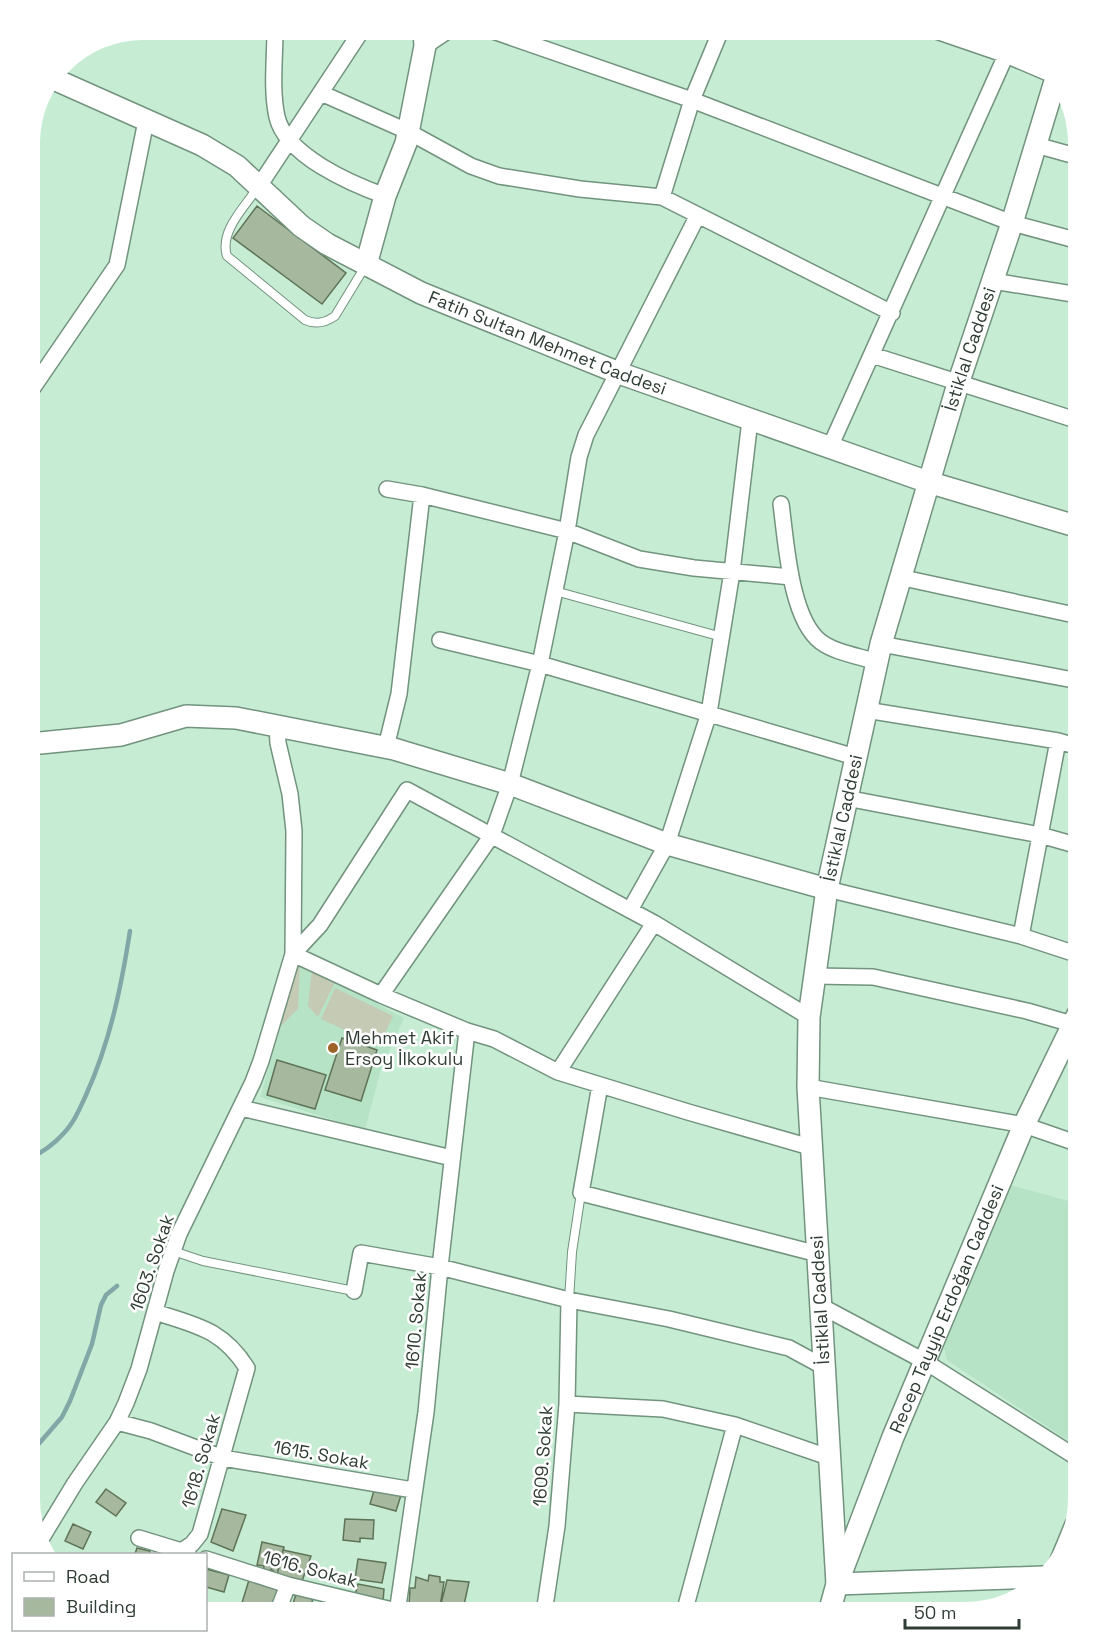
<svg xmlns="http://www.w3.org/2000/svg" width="1109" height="1643" font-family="'Space Grotesk',sans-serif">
<rect width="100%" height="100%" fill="#c7ecd4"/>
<path fill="#b6e2c5" d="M293,959L404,1018L381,1069L365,1130L260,1097L281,1026Z
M1011,1185L1079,1204V1444H1073L947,1360L944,1348Z"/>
<path fill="#c5cab4" d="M293,959L300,964L298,1009L281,1026Z
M312,970L335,982L318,1017L308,1006Z
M335,988L393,1016L379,1046L321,1019Z"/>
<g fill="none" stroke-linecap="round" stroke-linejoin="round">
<path stroke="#81a7a7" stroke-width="4.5" d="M30,1158C43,1152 54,1144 63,1134C74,1123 80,1108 86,1095C110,1042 121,988 130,931
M30,1454L62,1417L70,1401L92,1344L101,1305L106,1295L117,1286"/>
</g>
<path fill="#a6b99f" stroke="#5f7357" stroke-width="1.5" d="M257,206L346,273L322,304L233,238Z
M342,1038L377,1050L361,1101L325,1090Z
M277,1060L326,1075L315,1109L267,1095Z
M375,1487L402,1492L396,1511L370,1504Z
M106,1489L126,1503L116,1516L96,1502Z
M222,1509L246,1515L233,1551L211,1542Z
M345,1519L374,1520L373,1539L360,1538V1542L343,1540Z
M73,1524L91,1532L83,1549L65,1541Z
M262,1542L284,1547L277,1575L271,1569L270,1574L263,1572L264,1566L257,1565Z
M137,1548L150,1551V1554H135Z
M283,1550L311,1556L301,1584L277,1575Z
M358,1559L386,1563L382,1583L355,1579Z
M206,1569L229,1575L224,1592L206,1587Z
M429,1575L440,1577V1582H444L439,1612L409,1606L410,1588H415L416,1577L428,1581Z
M249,1580L278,1590L271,1613H261L241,1606Z
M447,1580L469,1582L464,1605H459L457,1613L439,1612Z
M358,1584L384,1589L383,1602L355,1595Z
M296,1594L313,1599L308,1613H290Z
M324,1604L347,1611L346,1613H321Z"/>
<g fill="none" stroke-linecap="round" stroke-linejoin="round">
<g stroke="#72937e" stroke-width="10">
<path id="lane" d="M258,187C245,207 219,231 227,256L305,320C316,325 325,323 335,316L366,265
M555,591L722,637
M173,1251L203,1261L354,1291
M569,1300L572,1252L581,1193"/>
</g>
<g stroke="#72937e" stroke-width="18">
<path id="street" d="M275,30C275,58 271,90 277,117C286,156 352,184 385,196
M490,30L692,100L721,30
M933,30L1006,55L1053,75
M425,46L449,30
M321,93L409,132L471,166L499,176L580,189L662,197
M1036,145L1079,157
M259,186L362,30
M993,281L1079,295
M892,313L662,197L692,100L1012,223L1079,241
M872,355L1079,421
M30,392L117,265L146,121
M830,447L1006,55
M387,489L422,495L567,531L639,559L694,568L791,577
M781,504C786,540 790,619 821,642C836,653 859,656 877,662
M899,577L1079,616
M440,640L540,664L855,757
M881,644L1079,681
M866,710L1058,741L1079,747
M386,747L399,694L422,495
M846,798L1040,835L1079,846
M827,889L1021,936L1079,955
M630,910L667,844L709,713L732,572L750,420
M1021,936L1058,741
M293,954L320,925L407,790L654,923L809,1017
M293,954L381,995L467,1031L494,1039L558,1072L688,1112L810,1147
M814,976L873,977L1027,1011L1072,1024
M381,995L492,835L510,784L540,664L567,531L579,457L586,435L698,215
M558,1072L654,923
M600,1085L581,1193L818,1254
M808,1087L1024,1125L1079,1144
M241,1108L452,1158
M354,1291L361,1253L440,1267L569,1300L669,1319L789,1348L824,1367
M821,1306L924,1361L1079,1459
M155,1312C197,1326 222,1329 247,1368L200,1534L192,1544L177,1554
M567,1404L663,1409L735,1425L828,1457
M117,1422L151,1431L223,1458L413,1490
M139,1538L188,1553
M41,1539L75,1483L117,1422L126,1403L139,1369L166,1271L179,1234L253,1082L261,1061L293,954L294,831L290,794L278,743L277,726
M206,1559L288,1585L405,1613
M1056,1565L1073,1524
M277,1613L288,1585
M397,1613L426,1412L440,1267L467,1031
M544,1613L557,1526L567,1404L569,1300
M684,1613L735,1425"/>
</g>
<g stroke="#72937e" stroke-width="24">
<g id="secondary">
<path id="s1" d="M56,80L202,145L237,166L301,226L327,244L421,293L619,373L928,482L1079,527"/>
<path d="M366,265L385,196L406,143L425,46L424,30"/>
<path d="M30,744L121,735L186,716L236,718L394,749L510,784L667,844L827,889"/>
<path id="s2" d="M1043,1577L837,1584L808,1087L809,1017L827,889L881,644L958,384L1012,223L1056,78"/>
<path id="s3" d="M829,1613L837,1584L893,1437L1024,1125L1079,1012"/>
</g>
</g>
<use href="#lane" stroke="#fff" stroke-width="8"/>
<use href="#street" stroke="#fff" stroke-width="15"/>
<use href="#secondary" stroke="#fff" stroke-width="21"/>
</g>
<circle fill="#9f6226" stroke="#fff" stroke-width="2" cx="333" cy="1048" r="6"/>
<g text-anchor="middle" stroke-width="5" stroke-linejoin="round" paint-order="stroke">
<g font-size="18" fill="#2f3d34" stroke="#fff">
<text dy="6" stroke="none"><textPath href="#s1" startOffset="562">Fatih Sultan Mehmet Caddesi</textPath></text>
<text dy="6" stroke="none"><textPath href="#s2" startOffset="1462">İstiklal Caddesi</textPath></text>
<text dy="6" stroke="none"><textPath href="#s2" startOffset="976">İstiklal Caddesi</textPath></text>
<text transform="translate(152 1263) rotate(-71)" y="6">1603. Sokak</text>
<text transform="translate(820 1300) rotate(-93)" y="6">İstiklal Caddesi</text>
<text dy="6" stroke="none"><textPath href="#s3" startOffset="326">Recep Tayyip Erdoğan Caddesi</textPath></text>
<text transform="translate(416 1321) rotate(-85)" y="6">1610. Sokak</text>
<text transform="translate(321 1455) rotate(10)" y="6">1615. Sokak</text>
<text transform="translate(543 1456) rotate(-86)" y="6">1609. Sokak</text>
<text transform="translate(201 1461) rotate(-74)" y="6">1618. Sokak</text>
<text transform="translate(310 1569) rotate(15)" y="6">1616. Sokak</text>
</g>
<g font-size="18" fill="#2f3d34" stroke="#fff" text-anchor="start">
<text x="345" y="1044">Mehmet Akif<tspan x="345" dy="21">Ersoy İlkokulu</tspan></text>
</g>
</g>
<path d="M0 0H1109V1643H0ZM143 40H965A103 103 0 0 1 1068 143V1499A103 103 0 0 1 965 1602H143A103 103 0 0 1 40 1499V143A103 103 0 0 1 143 40Z" fill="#fff" fill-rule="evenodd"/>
<rect x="12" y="1553" width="195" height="78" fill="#ffffff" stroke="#acb1ae" stroke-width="1.5"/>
<rect x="24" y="1572" width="30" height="9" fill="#ffffff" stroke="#acb1ae" stroke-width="1.5"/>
<text x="66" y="1583" font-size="18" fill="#2f3d34">Road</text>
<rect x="24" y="1598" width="30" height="18" fill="#a6b99f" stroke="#acb1ae" stroke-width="1.5"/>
<text x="66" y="1613" font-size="18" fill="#2f3d34">Building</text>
<path d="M905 1619v9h114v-9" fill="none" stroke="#2f3d34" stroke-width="3"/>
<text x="914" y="1619" font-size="18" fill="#2f3d34" stroke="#ffffff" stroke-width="4.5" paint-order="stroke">50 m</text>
</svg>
